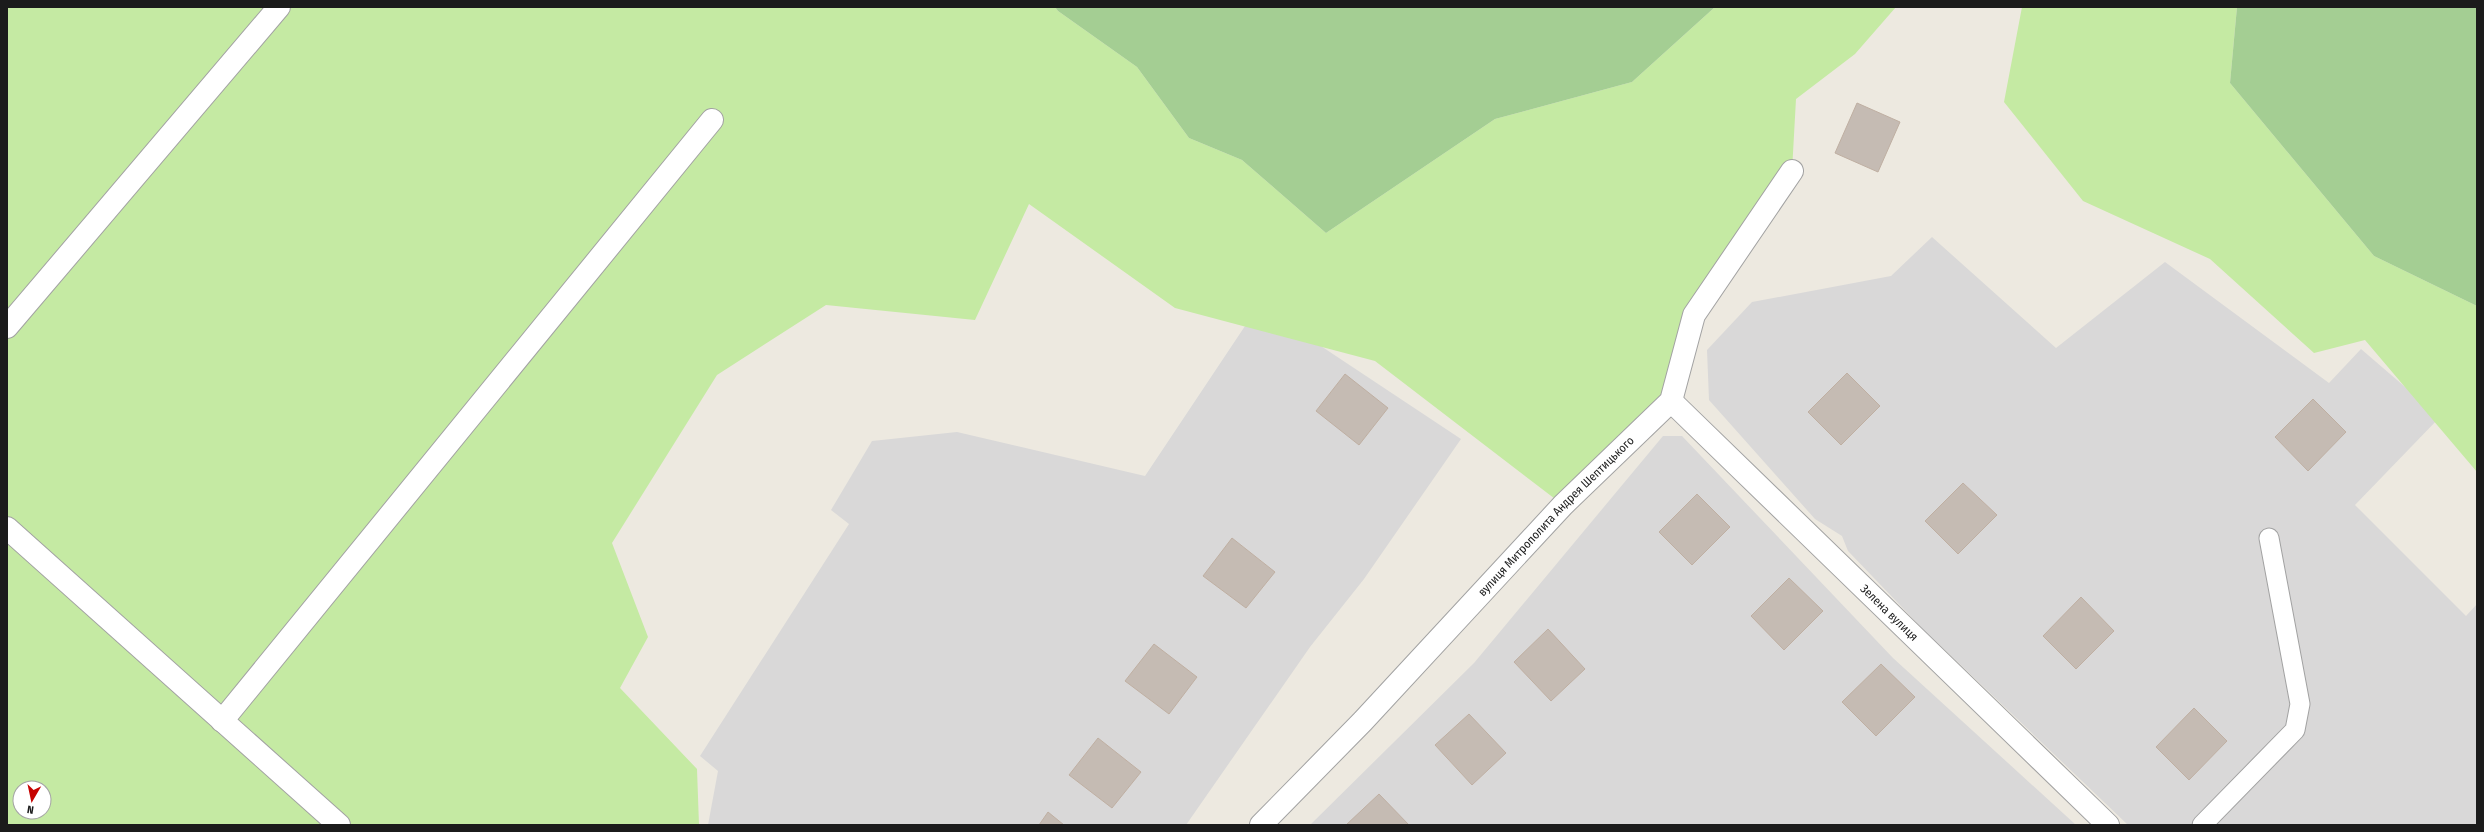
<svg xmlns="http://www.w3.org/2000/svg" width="2484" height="832" font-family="'Fira Sans Condensed',sans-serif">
<rect width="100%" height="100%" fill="#ede9e0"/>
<path fill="#d9d8d8" d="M1932,237L2056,348L2165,262L2329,383L2361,349L2440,417L2355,505L2466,616L2477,604V825H2128L1921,627L1848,551L1842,536L1815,519L1709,400L1707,350L1752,302L1891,276Z
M1259,305L1461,439L1364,579L1310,647L1186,825H708L718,771L700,756L849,524L831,510L872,441L957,432L1145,476Z
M1663,436H1682L1893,658L2076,825H1310L1474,663Z"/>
<path fill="#c5eaa3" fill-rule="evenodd" d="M7,7H1055L1058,11L1137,67L1189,138L1242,160L1326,233L1495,119L1632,82L1715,7H1896L1855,54L1796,99L1792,171L1694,315L1671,401L1563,505L1375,361L1175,308L1029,204L975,320L826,305L717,375L612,543L648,637L620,688L697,769L699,825H7ZM20,788H44V812H20Z
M2022,7H2237L2230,83L2374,256L2477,306V472L2365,340L2314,353L2210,259L2083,201L2004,102Z"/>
<path fill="#a4ce93" d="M1055,7H1715L1632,82L1495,119L1326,233L1242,160L1189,138L1137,67L1058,11Z
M2237,7H2477V306L2374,256L2230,83Z"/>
<path fill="#c5bbb3" stroke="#bfafa2" d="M1857,103L1900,122L1878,172L1835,153Z
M1847,373L1880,406L1841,445L1808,412Z
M1345,374L1388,408L1359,445L1316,411Z
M2313,399L2346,432L2308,471L2275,437Z
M1963,483L1997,515L1958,554L1925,521Z
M1697,494L1730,527L1692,565L1659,532Z
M1232,538L1275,572L1246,608L1203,576Z
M1789,578L1823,611L1784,650L1751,616Z
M2081,597L2114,631L2076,669L2043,636Z
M1548,629L1585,669L1551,701L1514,662Z
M1154,644L1197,677L1169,714L1125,681Z
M1881,664L1915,697L1876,736L1842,702Z
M2194,708L2227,741L2189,780L2156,747Z
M1469,714L1506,753L1472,785L1435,745Z
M1098,738L1141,772L1112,808L1069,775Z
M1379,794L1409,825H1346Z
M1048,812L1064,825H1039Z"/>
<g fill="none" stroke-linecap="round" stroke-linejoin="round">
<g stroke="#a2a2a2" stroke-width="21">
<path id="service" d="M2202,825L2295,730L2300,704L2269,538"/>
</g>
<g stroke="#a2a2a2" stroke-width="24">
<g id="minor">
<path d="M7,327L279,7"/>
<path id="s1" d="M1671,401L2108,825"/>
<path d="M7,528L339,825"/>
<path d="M222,721L712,120"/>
<path id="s2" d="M1261,825L1363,721L1563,505L1671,401L1694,315L1792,171"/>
</g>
</g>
<use href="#service" stroke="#fff" stroke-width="19"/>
<use href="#minor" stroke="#fff" stroke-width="22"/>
</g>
<g text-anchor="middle" stroke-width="3.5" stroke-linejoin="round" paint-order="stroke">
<g font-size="12" fill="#1b1b1b" stroke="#fff">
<text dy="4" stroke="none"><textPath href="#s2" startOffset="427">вулиця Митрополита Андрея Шептицького</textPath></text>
<text dy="4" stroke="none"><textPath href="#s1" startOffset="304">Зелена вулиця</textPath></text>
</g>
</g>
<rect width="2484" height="832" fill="none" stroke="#1b1b1b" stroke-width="16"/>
<g transform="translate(32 800) rotate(189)"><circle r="19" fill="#ffffff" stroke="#a4a4a4"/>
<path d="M0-3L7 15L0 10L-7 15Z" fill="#c60300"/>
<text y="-6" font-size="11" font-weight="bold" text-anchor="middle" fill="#1b1b1b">N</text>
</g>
</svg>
